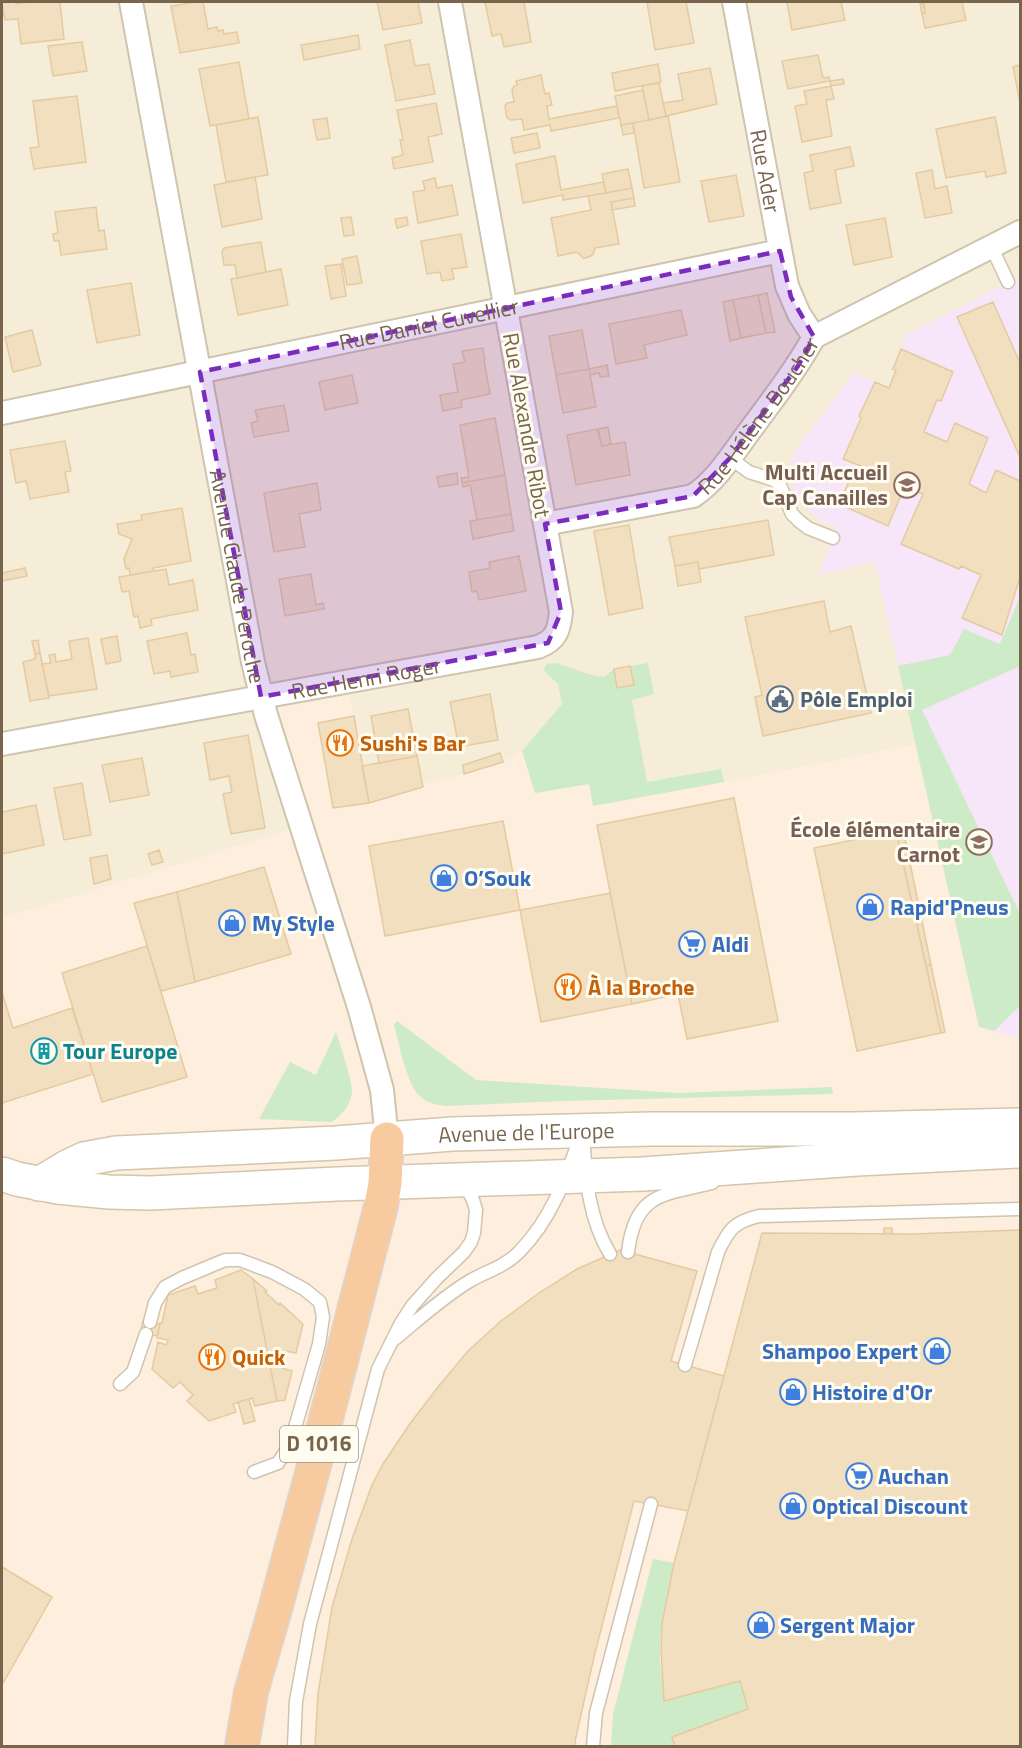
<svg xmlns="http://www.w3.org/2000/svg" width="1022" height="1748" font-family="'Titillium Web',sans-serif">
<rect width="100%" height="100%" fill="#fdf9e9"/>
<path fill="#f5edd7" d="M2,2H1020V1181L2,1266Z"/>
<path fill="#fdeedd" d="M350,695L370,803L422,787V784L464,774L503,762L522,751L535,793L590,784L594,805L724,782L916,744L979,1026L1020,1039V1746H2V918L301,826L265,710Z"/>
<path fill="#f7e5f9" d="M1020,276V1039L979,1027L875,562L818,575L837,527L820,521L806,508L796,493L791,477V461L796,449L854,373L889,388L896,371L893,369L906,335Z"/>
<path fill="#cdebc6" d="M1020,597V666L922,710L1020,914V1006L994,1031L979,1027L898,666L950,655L964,629L1000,644Z
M556,663C574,668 585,675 604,677L614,669L648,663L654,694L632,700L647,782L721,769L724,782L593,806L589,784L535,793L522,751L562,704L558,684L543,670L547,664Z
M397,1021L476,1080L678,1093L832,1087L833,1094L563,1101L446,1106C437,1105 427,1103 420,1096C407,1086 399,1042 394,1025Z
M336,1032C340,1045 353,1082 352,1092C351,1104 342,1116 331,1122L259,1119L290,1062L316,1075Z
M653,1559L674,1563C665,1606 650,1657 669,1700L740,1681L748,1709L672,1738L675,1746H611L613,1714Z"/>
<path fill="#f2dfc0" stroke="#e5caa0" stroke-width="1.5" d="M16,2V4L31,2H60L64,39L21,44L18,19L5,20L2,5V3Z
M197,2H203L208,29L217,27L218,31L223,30L224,34L237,32L239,43L180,53L171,6Z
M377,2H418L422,23L383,30Z
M485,2H524L531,42L504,47L501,34L492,36Z
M647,2H686L694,43L655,50Z
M787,2H841L845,20L792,30Z
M923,2H962L966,20L925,28L922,14L925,13Z
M920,4H924L925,13L922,14Z
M358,35L360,49L304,60L301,45Z
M410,40L415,66L429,64L435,94L396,101L385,45Z
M82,42L87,71L53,76L48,46Z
M818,55L823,78L829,77L830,81L788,89L782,61Z
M239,62L249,119L210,126L199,69Z
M658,64L661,82L615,91L612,73Z
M1020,65V102L1013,67Z
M710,68L717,104L666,116L663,103L683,100L678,74Z
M541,75L545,94L549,93L552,105L547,106L549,119L617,106L619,118L551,131L550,125L524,130L522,119L511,120L507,118L505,106L507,103L514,102L512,90L514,86L517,85L516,81Z
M843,79L844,84L831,86L830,81Z
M659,83L666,116L649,120L642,86Z
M831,86L834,99L826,100L832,136L802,142L795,106L807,104L804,91Z
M643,90L649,120L621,125L615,96Z
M77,96L86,162L34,169L30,148L39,147L33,101Z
M436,103L442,134L428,137L433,162L394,169L392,158L403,155L400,140H403L397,110Z
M668,116L680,182L644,188L633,123Z
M258,117L268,175L226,182L216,125Z
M995,117L1006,173L986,177L985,171L946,178L936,129Z
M327,118L330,138L317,140L313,120Z
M633,123L634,133L623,135L621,125Z
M537,133L540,148L514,153L511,138Z
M850,147L854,166L835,170L841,203L810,209L804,173L813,171L810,155Z
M555,156L561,190L603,182L606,193L563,200V195L523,203L516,164Z
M628,169L632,188L606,193L602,174Z
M932,170L935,189L947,186L952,213L925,218L916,173Z
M736,175L744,216L709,222L701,181Z
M255,177L262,219L222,227L214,185Z
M435,178L437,188L452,185L458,215L418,223L413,192L425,190L423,181Z
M632,188L634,198L611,202L619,244L595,248L593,255L586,258H583L577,252L558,256L551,218L591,210L588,196Z
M634,198L635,206L612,210L611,202Z
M96,207L99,231L104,230L107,249L61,255L59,241H54L53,234L58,233L55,212Z
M351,217L354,235L344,236L341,218Z
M407,217L408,225L397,228L395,219Z
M885,218L892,257L854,265L846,225Z
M461,234L467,267L452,269L454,279L442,281L440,272L427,274L421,241Z
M261,242L266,272L237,278L235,265H224L222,252L224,248Z
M357,256L362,283L347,285L342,259Z
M341,264L346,296L331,299L325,266Z
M281,269L288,305L238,315L231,279Z
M131,283L140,335L97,343L87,290Z
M767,293L775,332L766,333L758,295Z
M758,295L766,333L741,338L733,300Z
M733,300L741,338L730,341L723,302Z
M993,302L1020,363V457L957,317Z
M681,310L687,335L644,345L647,358L616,364L609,324Z
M32,330L41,365L13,372L5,337Z
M582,330L589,369L556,375L549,336Z
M483,348L485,360H484L490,394L461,400L462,407L443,411L440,395L458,392L453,364L465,362L462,351Z
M901,349L953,372L941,401L937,400L924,432L947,442L955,423L988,438L969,484L986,493L996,470L1020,481V577L1002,635L962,618L981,575L961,566L959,569L901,544L923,494L905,486L888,526L839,504L854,470L859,472L861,466L843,459L861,418L859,416L875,382L889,388L896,370L893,369Z
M607,365L609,376L600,377L599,373L590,375L589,369Z
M589,369L596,407L563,413L556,375Z
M352,375L358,403L325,410L319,382Z
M284,405L289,431L254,437L251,423L258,421L255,410Z
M495,418L505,475L462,483L461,478L469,477L460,425Z
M608,427L611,444L602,446L598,429Z
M597,429L602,446L625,442L630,475L576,485L567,435Z
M65,441L71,471L65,472L69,492L30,499L26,481L16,483L10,450Z
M457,473L458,484L439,487L437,477Z
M505,475L511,514L477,520L470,485L463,487L462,483Z
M317,483L321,510L299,514L305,547L274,552L264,493Z
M182,508L191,561L153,568L154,571L130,575L129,568L126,569L124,559L132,539L119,534L117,524L142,520L141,515Z
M511,514L514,531L473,539L470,521Z
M768,520L774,555L699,569L698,562L675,566L669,537Z
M629,525L643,608L609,615L594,531Z
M519,556L526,591L479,600L477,591L472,592L469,572L490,568L489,562Z
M698,562L701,582L678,586L675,566Z
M25,568L27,576L2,581V573Z
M166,569L169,585L193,580L198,610L151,619L152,625L140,628L138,616L134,617L129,591L122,592L119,577Z
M311,574L316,605L323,603L324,609L285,616L279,579Z
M824,601L830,632L851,626L871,713L763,736L755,697L762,695L745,617Z
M187,633L191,655L195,654L198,672L171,677L170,671L154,674L147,641Z
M117,636L121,661L106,664L101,639Z
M88,638L97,689L49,696L42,664L51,663L49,655L55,654L56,662L72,659L69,641Z
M38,640L40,653L35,654L32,641Z
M40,653L49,698L30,701L23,662L35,659V654Z
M630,666L634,685L617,688L614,669Z
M490,694L498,740L459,747L450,702Z
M408,709L417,756L379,763L371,716Z
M354,716L369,803L333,808L318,723Z
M248,735L265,828L231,834L223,794L232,792L229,776L210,780L204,743Z
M500,753L503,762L464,774L463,765Z
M417,756L423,787L369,803L362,766Z
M142,758L149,795L110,802L102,765Z
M82,783L91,835L64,840L54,788Z
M734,798L778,1021L687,1039L678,994L632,1004L597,825Z
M36,805L44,845L2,854V812Z
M503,821L520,910L385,936L369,846Z
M903,829L931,965L926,966L896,831Z
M896,831L941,1033L857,1051L814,848Z
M159,850L163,862L152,865L148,854Z
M107,855L111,879L94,884L90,858Z
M264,867L291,954L195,982L177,892Z
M177,892L195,982L161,991L134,903Z
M610,893L632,1004L541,1022L520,910Z
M147,946L187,1077L102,1102L62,973Z
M931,965L945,1032L941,1033L926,966Z
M2,992L13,1028L72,1008L93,1074L2,1103Z
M884,1228H892V1234L884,1233Z
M1020,1230V1746H675L672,1737L748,1709L740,1681L664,1701L661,1650L662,1623L674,1563L762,1233L914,1234Z
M620,1250L697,1271L671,1361L724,1376L688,1511L634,1501L594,1657L575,1741L576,1746H315L318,1694L332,1607L352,1539L372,1485L383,1464L409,1425L438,1387L468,1351L501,1321L539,1293L577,1269Z
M241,1270L253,1279L277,1401L255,1406L252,1398L233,1404L236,1412L209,1421L187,1401L193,1395L180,1382L173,1388L152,1369L158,1342L166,1345L168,1340L157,1338L160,1323H162L168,1295L195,1286L198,1294L217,1288L215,1280Z
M253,1279L267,1291L265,1292L279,1305L280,1303L303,1324L296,1353L286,1351L282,1368L292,1371L285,1400L277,1401Z
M143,1321L160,1324L157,1336L140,1333Z
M249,1399L255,1421L244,1424L238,1402Z
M2,1567L52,1597L2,1685Z"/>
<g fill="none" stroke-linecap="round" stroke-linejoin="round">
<g stroke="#cfc4ae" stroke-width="15">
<path id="lane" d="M991,246L1008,282
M730,458L749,472L774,480L780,485L792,514L799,521L808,528L833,538
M583,1135C586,1178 588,1217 610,1254
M628,1252C635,1193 662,1195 712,1183
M150,1322L155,1303L165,1287L182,1278L225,1260H240L272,1272L304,1289L320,1302L323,1317L319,1344L290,1445L278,1463L254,1472
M396,1338C419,1319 442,1298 468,1282C484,1272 505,1267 519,1252C552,1219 567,1175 582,1132
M685,1365L718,1252C729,1229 734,1222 759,1216L1020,1209
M120,1384L133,1372L146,1334
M294,1746L296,1701L310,1624L378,1369L401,1323L412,1306L437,1278L464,1252L471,1242L474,1233L476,1210L473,1200L464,1183
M593,1746L596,1713L651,1504"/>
</g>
<g stroke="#cfc4ae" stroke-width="26">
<g id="street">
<path id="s1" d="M131,2L253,662L266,715L359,1007L382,1090L387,1139"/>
<path id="s2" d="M734,2L787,286L799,314L814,337"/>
<path id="s3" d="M2,413L780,251"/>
<path id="s4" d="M545,524L693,496C716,481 732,455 748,433C771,402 795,371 814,337L1020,232"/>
<path id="s5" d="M2,744L538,647C556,640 559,631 561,612L450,2"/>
</g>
</g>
<g stroke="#d2c6ab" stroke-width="36">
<g id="secondary">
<path d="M2,1174L17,1179L58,1187L109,1192L150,1193L337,1184L643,1174L857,1159L1020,1151"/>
<path id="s6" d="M39,1184L69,1166L84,1159L116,1153L336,1143L452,1134L651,1129H854L1020,1125"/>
</g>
</g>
<g stroke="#dcd7d0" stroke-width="36">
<path id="highway" d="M242,1746L251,1692L274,1613L312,1473L381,1206L385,1183L387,1139"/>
</g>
<use href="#lane" stroke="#fff" stroke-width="12"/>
<use href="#street" stroke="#fff" stroke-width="22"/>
<use href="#secondary" stroke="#fff" stroke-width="33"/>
<use href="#highway" stroke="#f7caa0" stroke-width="33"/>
</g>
<path fill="#7b2cbf" fill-opacity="0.2" stroke="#7b2cbf" stroke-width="4.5" stroke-dasharray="12 8" stroke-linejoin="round" d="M780,251L791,297L814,337L798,366L730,458L693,496L545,524L561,612L548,643L261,697L200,372Z"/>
<defs>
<g id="school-ring" transform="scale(1.35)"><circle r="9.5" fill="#fffcf0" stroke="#8d6e63" stroke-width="1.5"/><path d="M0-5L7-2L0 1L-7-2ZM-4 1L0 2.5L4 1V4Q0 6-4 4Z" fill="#8d6e63"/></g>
<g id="civic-ring" transform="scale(1.35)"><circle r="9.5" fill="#fffcf0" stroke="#5c6f8a" stroke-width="1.5"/><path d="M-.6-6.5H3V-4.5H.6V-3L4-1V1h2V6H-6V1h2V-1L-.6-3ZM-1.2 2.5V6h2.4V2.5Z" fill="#5c6f8a"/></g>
<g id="restaurant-ring" transform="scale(1.35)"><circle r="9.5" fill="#fffcf0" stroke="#e8710a" stroke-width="1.5"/><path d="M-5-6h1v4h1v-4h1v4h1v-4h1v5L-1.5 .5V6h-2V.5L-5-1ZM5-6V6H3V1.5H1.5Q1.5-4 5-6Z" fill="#e8710a"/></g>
<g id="shop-ring" transform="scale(1.35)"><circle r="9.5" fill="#fffcf0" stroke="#3f7fe0" stroke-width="1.5"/><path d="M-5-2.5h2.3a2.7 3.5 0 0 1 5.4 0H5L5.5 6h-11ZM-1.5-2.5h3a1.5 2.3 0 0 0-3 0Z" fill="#3f7fe0"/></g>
<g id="supermarket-ring" transform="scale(1.35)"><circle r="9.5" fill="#fffcf0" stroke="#3f7fe0" stroke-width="1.5"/><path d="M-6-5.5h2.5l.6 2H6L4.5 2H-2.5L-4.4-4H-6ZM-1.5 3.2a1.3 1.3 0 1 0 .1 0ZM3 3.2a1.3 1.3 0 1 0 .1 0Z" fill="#3f7fe0"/></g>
<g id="building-ring" transform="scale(1.35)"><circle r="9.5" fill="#fffcf0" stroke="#0f9aa8" stroke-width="1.5"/><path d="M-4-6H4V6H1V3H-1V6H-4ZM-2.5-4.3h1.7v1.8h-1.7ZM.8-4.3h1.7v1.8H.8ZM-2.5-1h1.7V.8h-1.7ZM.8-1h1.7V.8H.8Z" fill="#0f9aa8"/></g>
</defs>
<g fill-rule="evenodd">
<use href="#school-ring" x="907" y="485"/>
<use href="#civic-ring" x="780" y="699"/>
<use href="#restaurant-ring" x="340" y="743"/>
<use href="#school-ring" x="979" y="842"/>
<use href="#shop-ring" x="444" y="878"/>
<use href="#shop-ring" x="870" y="907"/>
<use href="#shop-ring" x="232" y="923"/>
<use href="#supermarket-ring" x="692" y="944"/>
<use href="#restaurant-ring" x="568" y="987"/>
<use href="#building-ring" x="44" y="1051"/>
<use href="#shop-ring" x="937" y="1351"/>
<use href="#restaurant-ring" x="212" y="1357"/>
<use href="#shop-ring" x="793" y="1392"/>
<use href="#supermarket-ring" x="859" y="1476"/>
<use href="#shop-ring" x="793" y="1506"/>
<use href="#shop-ring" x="761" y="1625"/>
</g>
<g text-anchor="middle" stroke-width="6" stroke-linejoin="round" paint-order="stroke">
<rect fill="#fffcf0" stroke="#a0927d" stroke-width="1.5" x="280" y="1426" width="78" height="36" rx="4.5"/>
<g font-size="21" font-weight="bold" fill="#78654c">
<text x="319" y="1451">D 1016</text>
</g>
<g font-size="22" fill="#78654c" stroke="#fffcf0">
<text dy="8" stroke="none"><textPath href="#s2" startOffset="172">Rue Ader</textPath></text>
<text dy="8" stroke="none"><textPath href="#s3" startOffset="436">Rue Daniel Cuvellier</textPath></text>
<text dy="8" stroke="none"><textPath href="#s4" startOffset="255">Rue Hélène Boucher</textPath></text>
<text transform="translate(527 425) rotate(80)" y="8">Rue Alexandre Ribot</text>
<text dy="8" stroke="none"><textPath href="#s1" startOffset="584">Avenue Claude Peroche</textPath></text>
<text dy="8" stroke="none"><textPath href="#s5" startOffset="370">Rue Henri Roger</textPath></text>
<text dy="8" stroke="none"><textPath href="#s6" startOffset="495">Avenue de l'Europe</textPath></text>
</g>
<g font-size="22" font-weight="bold" fill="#785e54" stroke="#fffcf0" text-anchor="end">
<text x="888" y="480">Multi Accueil<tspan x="888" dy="25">Cap Canailles</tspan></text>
<text x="960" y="837">École élémentaire<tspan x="960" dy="25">Carnot</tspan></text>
</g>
<g font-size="22" font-weight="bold" fill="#4e5e75" stroke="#fffcf0" text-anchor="start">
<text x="800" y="707">Pôle Emploi</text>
</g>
<g font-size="22" font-weight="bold" fill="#c56008" stroke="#fffcf0" text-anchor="start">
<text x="360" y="751">Sushi's Bar</text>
<text x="588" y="995">À la Broche</text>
<text x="232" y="1365">Quick</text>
</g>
<g font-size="22" font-weight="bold" fill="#366cbe" stroke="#fffcf0" text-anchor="start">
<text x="464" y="886">O’Souk</text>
<text x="890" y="915">Rapid'Pneus</text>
<text x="252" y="931">My Style</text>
<text x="712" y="952">Aldi</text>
<text x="918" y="1359" text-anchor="end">Shampoo Expert</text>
<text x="812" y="1400">Histoire d'Or</text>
<text x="878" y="1484">Auchan</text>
<text x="812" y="1514">Optical Discount</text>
<text x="780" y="1633">Sergent Major</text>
</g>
<g font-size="22" font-weight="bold" fill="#0d838f" stroke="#fffcf0" text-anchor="start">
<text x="63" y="1059">Tour Europe</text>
</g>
</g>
<rect width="1022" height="1748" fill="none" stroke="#78654c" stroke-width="6"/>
</svg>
